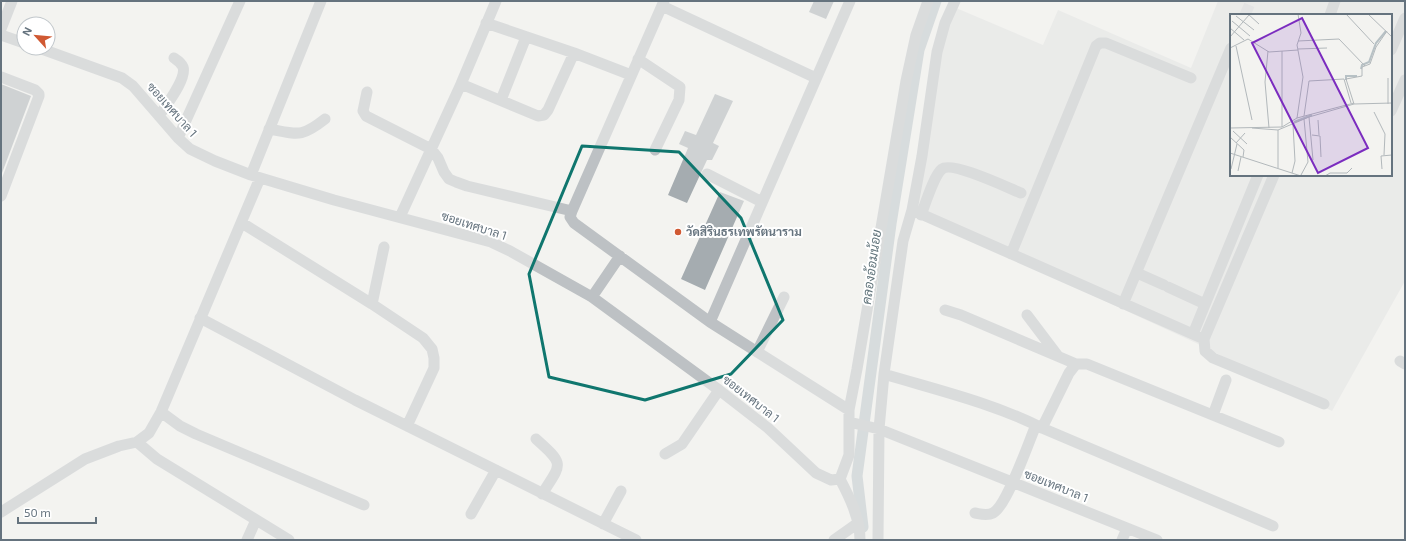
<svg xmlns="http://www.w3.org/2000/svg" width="1406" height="541" font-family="'Exo 2',Sarabun,sans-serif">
<rect width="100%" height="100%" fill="#f3f3f0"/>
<path fill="#e1e2e0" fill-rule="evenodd" d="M1218,1H1405V281L1332,411L1196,343L916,214L949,5L1043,45L1058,10L1191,68ZM1231,15H1391V175H1231Z"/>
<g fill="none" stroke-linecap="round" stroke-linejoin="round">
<path stroke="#b7c1c5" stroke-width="11" d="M863,527L857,476L891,224L919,50L936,1"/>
</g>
<path fill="#a5acb0" d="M814,1H834L826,19L809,12Z
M1,84L31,96L2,173H1Z
M715,94L733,101L713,143L719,146L712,160H707L687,203L668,195L688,148L679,144L685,131L696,135Z
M720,192L744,201L705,290L681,279Z"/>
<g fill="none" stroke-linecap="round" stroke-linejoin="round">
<path stroke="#d0d3d4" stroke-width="11" stroke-dasharray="11 5.5" stroke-linecap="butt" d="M1245,15L1251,1"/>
<path stroke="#bdc1c4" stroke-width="11" d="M664,1L572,211L570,217L574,223L710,322L849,410
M662,6L816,78
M1330,15L1335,1
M486,23L574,53L631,75
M1,29L12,1
M1,35L24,43
M39,48L122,78L133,86L178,138L190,149L215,161L251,175L334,200L491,242L510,251L592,297L719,390L768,428L816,473L831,480L840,479L849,455V410L857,369L906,81L916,35L928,1
M1391,50L1405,18
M638,59L680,87L679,100L655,150
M1,77L35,90L39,94V96L1,196
M461,84L538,116L544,115L548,110L574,53
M367,92L363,111L366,116L431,149L438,158L444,172L449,179L456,182L467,186L572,211
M501,100L526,37
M1391,111L1405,80
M159,116C166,105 187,79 183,67C181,62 177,60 174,58
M269,129C298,134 301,138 325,119
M178,138L240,1
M707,174L762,202
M251,175L321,1
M1274,175L1204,339L1205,351L1213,358L1324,404
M912,210L1204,339
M921,215C925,205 934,175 942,169C952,161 1008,188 1021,193
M400,217L461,84L496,1
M242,223L372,304L423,338L432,349L434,358V368L407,426
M1011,254L1096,46L1100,43H1106L1191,78
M1137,273L1164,285
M1168,287L1205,304
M592,297L620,256
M372,304L384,247
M1123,304L1231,48
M945,310L961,315L1076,364
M1027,315L1058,356
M200,318L355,400L636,540
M710,322L850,1
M1193,334L1258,175
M757,352L784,297
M1400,361L1405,364
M884,374C937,390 993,403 1042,428L1273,526
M161,412L180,426L196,434L364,505
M1213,415L1226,380
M849,422L879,429L1157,540
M1042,428L1069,373L1076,364H1087L1279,442
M536,439C565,465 562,463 542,494
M137,442L157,459L289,540
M665,454L682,444L719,390
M840,479C850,498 860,519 860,540
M1,512L85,459L119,446L137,442L149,433L161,412L260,178
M975,513C981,514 987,516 993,513C1007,506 1029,441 1036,425
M471,514L496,470
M603,524L621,491
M247,540L256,520
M834,540L858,523
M878,540L879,429L884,374L903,241L912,210L922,156L937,52L945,23L955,1
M1122,540L1127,528"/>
</g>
<path d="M0 0H1406V541H0ZM582,146L679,152L741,218L783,320L731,374L645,400L549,377L529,274Z" fill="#f3f3f0" fill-opacity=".55" fill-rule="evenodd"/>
<path fill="none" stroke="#0f766e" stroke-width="3" stroke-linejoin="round" d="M582,146L679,152L741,218L783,320L731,374L645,400L549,377L529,274Z"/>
<circle fill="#d05933" stroke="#fff" stroke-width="1.5" cx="678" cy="232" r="4"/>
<g text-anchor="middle" stroke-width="4" stroke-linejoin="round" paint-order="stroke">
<g font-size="12" fill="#65737e" stroke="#fff">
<text transform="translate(172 110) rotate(48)" y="4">ซอยเทศบาล 1</text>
<text transform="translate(474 226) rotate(18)" y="4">ซอยเทศบาล 1</text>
<text transform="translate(751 399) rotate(38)" y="4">ซอยเทศบาล 1</text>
<text transform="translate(1056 486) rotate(22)" y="4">ซอยเทศบาล 1</text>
</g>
<g font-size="12" font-weight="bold" fill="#65737e" stroke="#fff" text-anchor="start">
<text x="686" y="236">วัดสิรินธรเทพรัตนาราม</text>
</g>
<g font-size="13" font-style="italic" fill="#61747b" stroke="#fff">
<text transform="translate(871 267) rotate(-82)" y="5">คลองอ้อมน้อย</text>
</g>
</g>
<g transform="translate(1230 14)">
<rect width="162" height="162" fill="#f3f3f0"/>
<path fill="none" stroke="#b7c1c5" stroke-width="2" d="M131,55L132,51L139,48L146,29L156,17M116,66V62H127M64,108L82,101"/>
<path fill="none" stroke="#b2b8bb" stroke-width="1" d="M18,0L29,10M68,0L71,19L67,31L73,63L67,104L124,89M116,0L144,30M138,0L162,23M6,2L24,16M2,7L20,22M0,14L14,26M157,17L146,33L140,50L132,53V62L116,65L124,90L162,89M0,23L19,1M68,27L109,25L135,52M6,32L22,106M0,34L18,25L39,38L68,36M68,35L97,34M38,37L35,68L39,114M52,37V113M158,90V64M144,98L155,120L154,141M74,102L79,67L114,65L121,89M79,103L83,146M88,106L89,121M0,114L52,113L67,104M22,114L48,116L79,103L124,90M3,117L17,130M82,121L90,122L91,143M0,123L14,136L13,143M6,129L15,119M0,139L71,162M48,154V116M1,155L7,130M152,155L151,142L162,141M8,157L11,143M62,159L65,147L63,111M71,161L78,148L74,105M95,162L100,159H117L122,154"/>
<path fill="#7b2cbf" fill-opacity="0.15" stroke="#7b2cbf" stroke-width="2" d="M72,4L138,134L88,159L22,29Z"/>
<rect width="162" height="162" fill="none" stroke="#65737e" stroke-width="2"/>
</g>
<rect width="1406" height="541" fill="none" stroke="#65737e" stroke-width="4"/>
<g transform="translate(36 36) rotate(297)"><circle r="19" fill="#ffffff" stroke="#c1c7cb"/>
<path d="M0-3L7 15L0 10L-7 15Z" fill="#d05933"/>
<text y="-6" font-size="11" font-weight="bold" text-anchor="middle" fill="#65737e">N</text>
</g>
<path d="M18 517v6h78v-6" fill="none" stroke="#65737e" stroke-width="2"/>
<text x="24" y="517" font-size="12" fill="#65737e" stroke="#ffffff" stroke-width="3" paint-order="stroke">50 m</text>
</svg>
